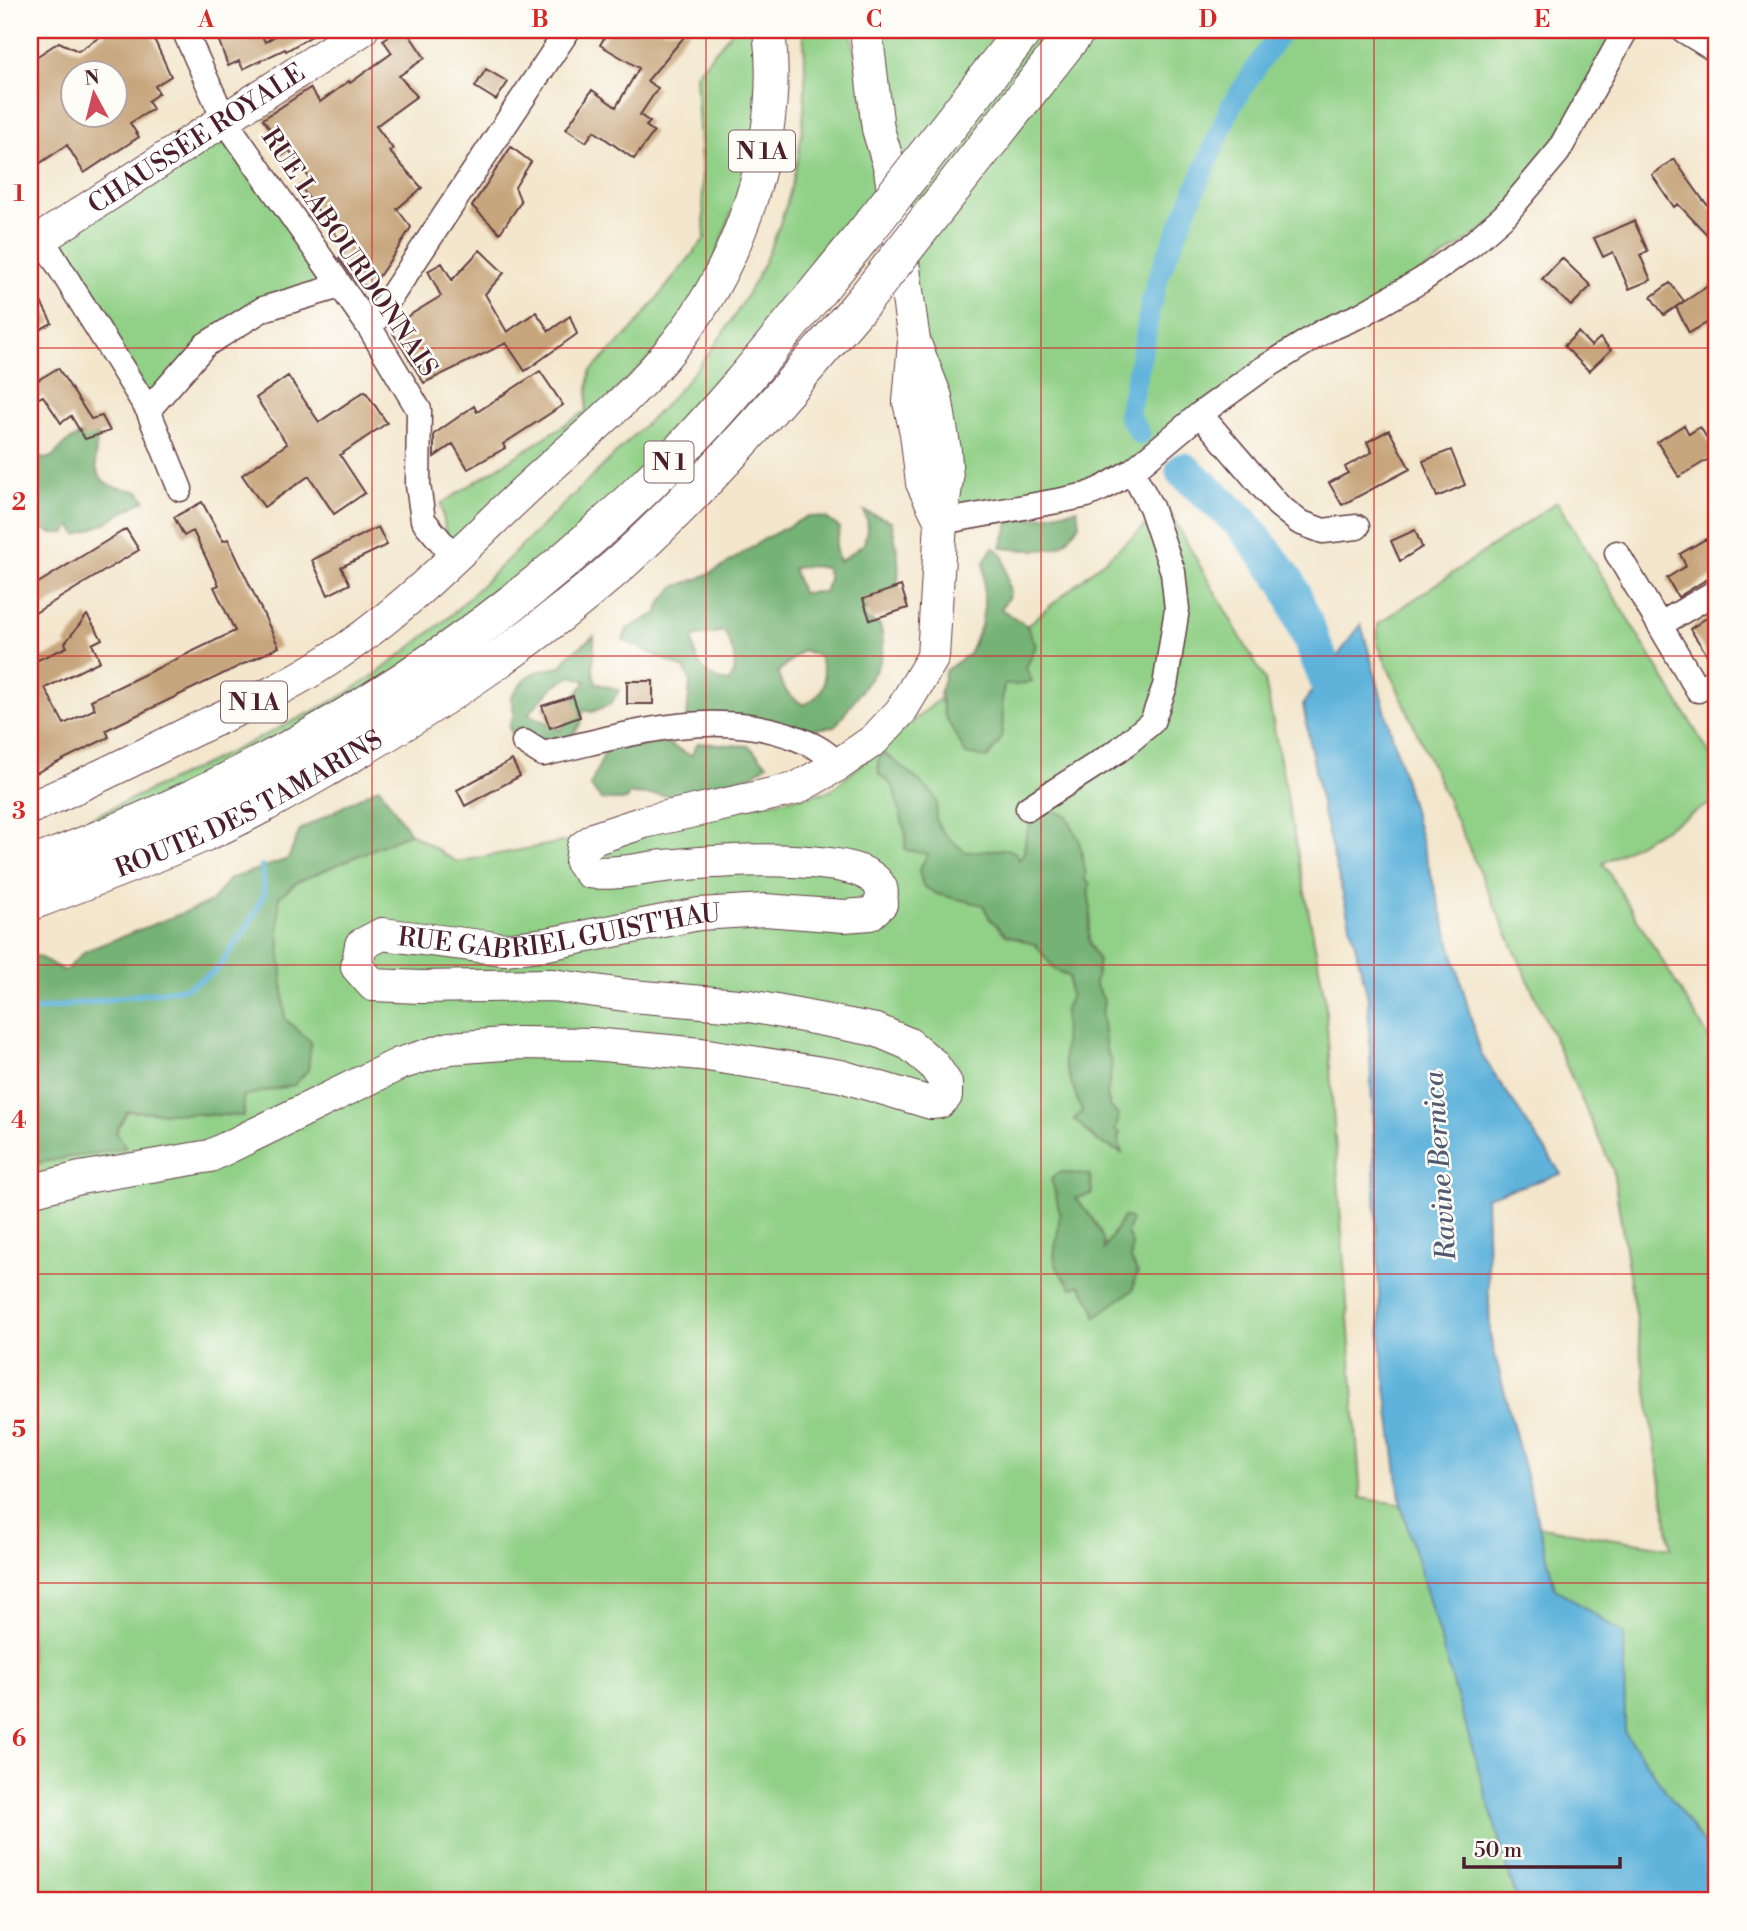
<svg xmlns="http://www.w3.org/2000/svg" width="1747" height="1931" font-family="'Libre Bodoni',serif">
<rect width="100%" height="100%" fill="#fdfcf7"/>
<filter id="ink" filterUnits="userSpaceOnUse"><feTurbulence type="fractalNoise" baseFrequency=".0143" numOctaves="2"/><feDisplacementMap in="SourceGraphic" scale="14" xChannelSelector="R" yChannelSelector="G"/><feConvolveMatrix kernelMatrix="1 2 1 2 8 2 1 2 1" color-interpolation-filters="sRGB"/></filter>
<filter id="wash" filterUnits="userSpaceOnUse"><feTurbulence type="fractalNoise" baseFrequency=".00686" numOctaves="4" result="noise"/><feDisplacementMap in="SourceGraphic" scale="28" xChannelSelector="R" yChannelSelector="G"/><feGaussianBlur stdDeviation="1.57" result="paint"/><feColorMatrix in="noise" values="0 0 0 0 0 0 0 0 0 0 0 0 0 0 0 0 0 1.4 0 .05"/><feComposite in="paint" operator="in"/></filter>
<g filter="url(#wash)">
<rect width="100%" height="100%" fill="#f3e6cc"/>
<path fill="#91d087" stroke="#6e7859" stroke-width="2" d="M733,30H769V111L694,315L449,552L441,504L586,411L590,372L631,331L705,238L696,74Z
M803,30H851L882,213L711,419L440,658L30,866V843L68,829L249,743L336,700L379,672L448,618L666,404C765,297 817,178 803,30Z
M882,30H1626L1506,214L1132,471L942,518Z
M224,119L340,286L263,309L148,410L42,239Z
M1557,502L1717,766V800L1603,863L1717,1051V1901H30V1164L126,1147L116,1132L127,1111L244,1116L243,1096L285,1019L279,936V897L297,882L410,833L457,862L830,791L1167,508L1265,680L1325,999L1361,1498L1671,1548L1613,1170L1377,643L1378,624Z"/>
<path fill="#74b274" stroke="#5f6850" stroke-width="2" fill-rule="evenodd" d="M100,424C97,442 88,471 107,484C116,489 130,488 140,492L145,500L103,524L77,535L72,526L65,533H50L41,527L30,537V462L35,455L44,459L52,457L67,442Z
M1077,509L1079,524C1065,546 1060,550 1034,550C1022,550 1013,550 1001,547L1010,520L1031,519Z
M864,511L891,521C897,544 902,574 895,597L863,612L867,620L880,625C890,661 874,672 855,699C848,708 843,717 835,726L782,734L686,732L690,681L685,669L623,640L627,629L658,613L660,604L674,587L700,578L722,567L764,539L808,516L826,518L840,528L835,548L839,562L864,544L868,524ZM811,566L826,568L829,579L824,592L802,593L793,568ZM724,631C732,648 741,665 729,682C704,679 693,660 693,637ZM803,650L819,656C828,679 827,693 804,705C789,696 781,689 778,672Z
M993,547L1003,555L1010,594L1001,609L1027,626L1036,646L1026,668L1032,681L1018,685L1005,684C998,701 1007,721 1000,740C998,746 991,752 987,758L966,754L944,714L940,693L946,670L969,654L981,626L984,607V562Z
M594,636C595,653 590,667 596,683L619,690L611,704L592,712L583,710L581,723L571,737L517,744L509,727L514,714L511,698C527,673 531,671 561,667L568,656ZM572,676L586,681C583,687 578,691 575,697C569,710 573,717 560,730L528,714L555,685Z
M657,738L691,756L698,743L749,746L767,764L753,775L719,783L687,796L628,794L627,800H602L590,786L606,750Z
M883,753C892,758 931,790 935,797C939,804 935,811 936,819C938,832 956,844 966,852L1007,849L1016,853L1019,860L1024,852L1026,835L1039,805L1067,816L1079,840L1086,875L1084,879L1090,884C1086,893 1091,902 1091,912C1089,937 1084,937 1099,961L1095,984L1104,1000L1102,1015L1106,1050L1112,1063L1107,1095L1110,1106L1119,1116L1115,1131L1120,1132L1118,1141L1122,1153L1097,1141L1074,1119L1082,1112L1064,1062L1065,1008L1070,998L1069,977L1054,969L1036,945L1006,935L990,919L983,905L937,894L923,886L919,870L928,854L905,850L906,835L893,786L879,774L878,761Z
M379,787L410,833L297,882L279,897V936L285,1019L311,1042L308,1070L294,1085L243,1096L244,1116L127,1111L116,1132L126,1148L30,1164V960L37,956L65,971L85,951L211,902L229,879L288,859L300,830Z
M1059,1172L1090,1175L1092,1194L1075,1198C1088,1212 1104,1229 1104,1249L1123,1217H1129L1131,1221L1127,1234L1132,1243L1131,1259L1138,1274L1135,1278L1133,1290L1095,1317L1094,1308L1080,1285L1072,1288C1042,1253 1059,1254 1059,1217C1060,1205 1054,1190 1051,1179Z"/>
<path fill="#5fb3db" stroke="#546983" stroke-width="2" d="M1361,624L1481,1054L1561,1174L1486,1197L1490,1336L1555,1588L1624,1634L1625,1733L1717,1863V1901H1517L1401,1505L1381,1347L1368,998L1322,809L1303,704Z"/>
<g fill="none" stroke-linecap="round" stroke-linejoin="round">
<path stroke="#5fb3db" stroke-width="6" d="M30,1011L186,988L216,971L248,926L264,895L262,866"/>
<path stroke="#5fb3db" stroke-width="21" d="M1140,434L1128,415L1145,339L1150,307L1160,272L1232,104L1268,50L1284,30"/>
<path stroke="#5fb3db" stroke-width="37" d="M1184,471L1241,522L1288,583L1344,720"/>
</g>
<g id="blocks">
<path fill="#c7a67d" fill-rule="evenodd" d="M111,30H150L171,76L155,86L159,93L148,101L153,109L130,123L139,137L84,173L67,145L30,170V61L59,42L78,51ZM74,74H116V116H74Z
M215,30H259L265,42L285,30H322L286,51L285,49L243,69L239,61L228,66Z
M398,30H406L425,58L399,76L417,96L376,126L393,149L389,151L422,188L397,209L411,227L399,247L373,285L359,286L339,258L347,250L300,186L310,179L289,150L283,155L268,135L270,129L263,119L310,88L320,102L349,81L350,83L392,53L383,40Z
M609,30H690L647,81L658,88L640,115L650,122L646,126L654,132L634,159L594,131L586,142L566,129L592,90L616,107L639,68L600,45Z
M486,69L508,82L496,100L475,87Z
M511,147L531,162L515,187L521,202L500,233L472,206Z
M1674,159L1703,200L1717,215V245L1678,204L1674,207L1652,175Z
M1634,221L1648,251L1640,255L1651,280L1629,289L1613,252L1603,257L1594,238Z
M480,250L504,273L485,294L507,332L536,312L549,331L570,316L577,334L525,371L506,343L424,383L393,333L397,323L441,296L428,271L442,263L452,280Z
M1562,258L1591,286L1571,306L1542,279Z
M1717,280V317L1689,333L1676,307Z
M1670,283L1684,301L1664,315L1651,297Z
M41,302L52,323L30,335V308Z
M1578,332L1591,346L1600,338L1611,350L1589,371L1564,346Z
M58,368L91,419L102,416L110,431L85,439L71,416L61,423L43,396L37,399L30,385Z
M540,371L563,405L503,444L505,448L468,469L453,444L434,457V434L474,406L477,412Z
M288,376L319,422L365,391L387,423L340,455L365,493L334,514L309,476L264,507L242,475L287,444L256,398Z
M1684,425L1689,434L1700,427L1717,454L1679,477L1657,442Z
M1389,430L1410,469L1342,505L1329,483L1348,473L1345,467L1372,452L1367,442Z
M1451,450L1465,485L1437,497L1423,461Z
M202,502L223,541L228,539L279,647L106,730L109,737L30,776V660L31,663L67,647L65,643L87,615L102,639L92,644L100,661L45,688L64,724L95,709L91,700L235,631L214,587L219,585L193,531L184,536L174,517Z
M378,527L387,545L341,567L350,584L328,595L312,560Z
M126,529L139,550L30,616V588Z
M1415,530L1422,547L1400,561L1391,541Z
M1706,539L1717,559V576L1709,578L1678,597L1667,578L1686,566L1680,554Z
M901,586L908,608L870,620L863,599Z
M1717,611V664L1714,665L1690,629Z
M627,681H653V704H627Z
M573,696L580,717L550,728L542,706Z
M512,760L520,776L465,806L457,790Z"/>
</g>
</g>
<g filter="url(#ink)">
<use href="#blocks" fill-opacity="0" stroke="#633d43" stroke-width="2"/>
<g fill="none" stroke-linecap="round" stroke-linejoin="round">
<g stroke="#633d43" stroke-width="27">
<path id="minor" d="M184,30L224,119L370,328L419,410L418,485L423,520L455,558
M1683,30L1717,51
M42,239L148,410L205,345L263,309L340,286
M370,328L568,30
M148,410L180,489
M1200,414L1278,505L1299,522L1323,531L1357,527
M941,522L1063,500L1087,495L1103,488L1132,471L1200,414L1258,372L1324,331L1361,315L1422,280L1472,244L1506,214L1558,152L1626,30
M1617,553L1698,690L1717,679
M1661,624L1717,591
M524,742L543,754C623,736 706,708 788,735C807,742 825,749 838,765
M1028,808L1119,750L1152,722L1165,686L1177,609L1173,572L1151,507L1132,471"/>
</g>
<g stroke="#633d43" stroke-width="34">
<g id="major">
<path d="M866,30L878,129L890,169L914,341L909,402L916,433L922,483L941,522"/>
<path id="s1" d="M30,246L362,30"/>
<path d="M30,808C84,785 137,758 190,732C237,710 284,689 327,661C400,615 460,551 522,493C571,447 624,405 667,354C739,269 783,142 769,30"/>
<path id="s2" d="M30,1191L80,1178L210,1156L399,1064L450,1048L517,1043L592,1044L701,1054L841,1076L931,1103L940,1102L946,1096V1083L933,1064L909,1044L876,1030L750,1006L632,996L552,985L421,987L373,985L357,967L361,945L382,934L505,949L547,944L699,914L765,910L844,916L870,914L881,904C881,899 883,892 881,888C873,871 846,866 829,864C774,857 719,861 664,866C638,869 615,875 589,872L581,862L583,847L596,838L644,822L795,789L838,765L874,740L901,711L933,657L941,522L947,479L945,451L936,397L914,341"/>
</g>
</g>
<g stroke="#633d43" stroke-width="39">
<g id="highway">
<path d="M1051,63L1077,30"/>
<path d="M30,866C260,782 474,656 648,484C727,406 795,318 865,233"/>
<path id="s3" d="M30,902C86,881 142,860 197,836C247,815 295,786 342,759C440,702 537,638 622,562C711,481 788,389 866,298"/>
</g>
</g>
<use href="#minor" stroke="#fff" stroke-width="24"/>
<use href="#major" stroke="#fff" stroke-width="32"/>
<use href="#highway" stroke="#fff" stroke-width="37"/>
<g stroke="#633d43" stroke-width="39" stroke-linecap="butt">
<path id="highway-bridge" d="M865,233L1024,30
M866,298L1051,63"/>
</g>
<use href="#highway-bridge" stroke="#fff" stroke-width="37"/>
</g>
</g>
<path fill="none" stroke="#d62828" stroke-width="2" stroke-opacity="0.55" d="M372,30V1901M706,30V1901M1041,30V1901M1374,30V1901M30,348H1717M30,656H1717M30,965H1717M30,1274H1717M30,1583H1717"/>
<g text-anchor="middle" stroke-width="5" stroke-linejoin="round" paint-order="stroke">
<g fill="#fdfcf7" stroke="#806168" stroke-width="2">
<rect x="729" y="130.5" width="66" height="41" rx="5"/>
<rect x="644.5" y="441.5" width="49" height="41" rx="5"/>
<rect x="221" y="681.5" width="66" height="41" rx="5"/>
</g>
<g font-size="24" font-weight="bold" fill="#4a1f2b">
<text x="762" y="159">N 1A</text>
<text x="669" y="470">N 1</text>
<text x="254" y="710">N 1A</text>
</g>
<g font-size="26" fill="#4a1f2b" stroke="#fdfcf7">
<text dy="9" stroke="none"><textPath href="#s1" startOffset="198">CHAUSSÉE ROYALE</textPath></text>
<text transform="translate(350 252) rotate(56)" y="9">RUE LABOURDONNAIS</text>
<text dy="9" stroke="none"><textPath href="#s3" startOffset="240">ROUTE DES TAMARINS</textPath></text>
<text dy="9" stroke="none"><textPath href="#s2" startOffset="1811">RUE GABRIEL GUIST'HAU</textPath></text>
</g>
<g font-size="28" font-style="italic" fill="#525a71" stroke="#fdfcf7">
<text transform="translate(1439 1166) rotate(-94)" y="10">Ravine Bernica</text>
</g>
</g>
<rect width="1747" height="1931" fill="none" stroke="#fdfcf7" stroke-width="77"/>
<g transform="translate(94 94) rotate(353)"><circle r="33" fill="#fdfcf7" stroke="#b5a4a5" stroke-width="2"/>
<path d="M0-5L12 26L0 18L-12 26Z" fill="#d1495b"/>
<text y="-10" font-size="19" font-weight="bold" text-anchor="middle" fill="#4a1f2b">N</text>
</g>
<path d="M1464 1857v10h156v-10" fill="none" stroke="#4a1f2b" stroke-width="3.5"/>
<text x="1474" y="1857" font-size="21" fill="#4a1f2b" stroke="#fdfcf7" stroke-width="5" paint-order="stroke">50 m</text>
<rect x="38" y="38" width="1670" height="1854" fill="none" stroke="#d62828" stroke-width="2.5"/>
<g font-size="23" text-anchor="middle" font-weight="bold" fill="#d62828">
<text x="206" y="27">A</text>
<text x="540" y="27">B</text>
<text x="874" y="27">C</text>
<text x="1208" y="27">D</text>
<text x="1542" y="27">E</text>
<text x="19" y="201">1</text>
<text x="19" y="510">2</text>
<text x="19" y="819">3</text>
<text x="19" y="1128">4</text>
<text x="19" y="1437">5</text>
<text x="19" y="1746">6</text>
</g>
</svg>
